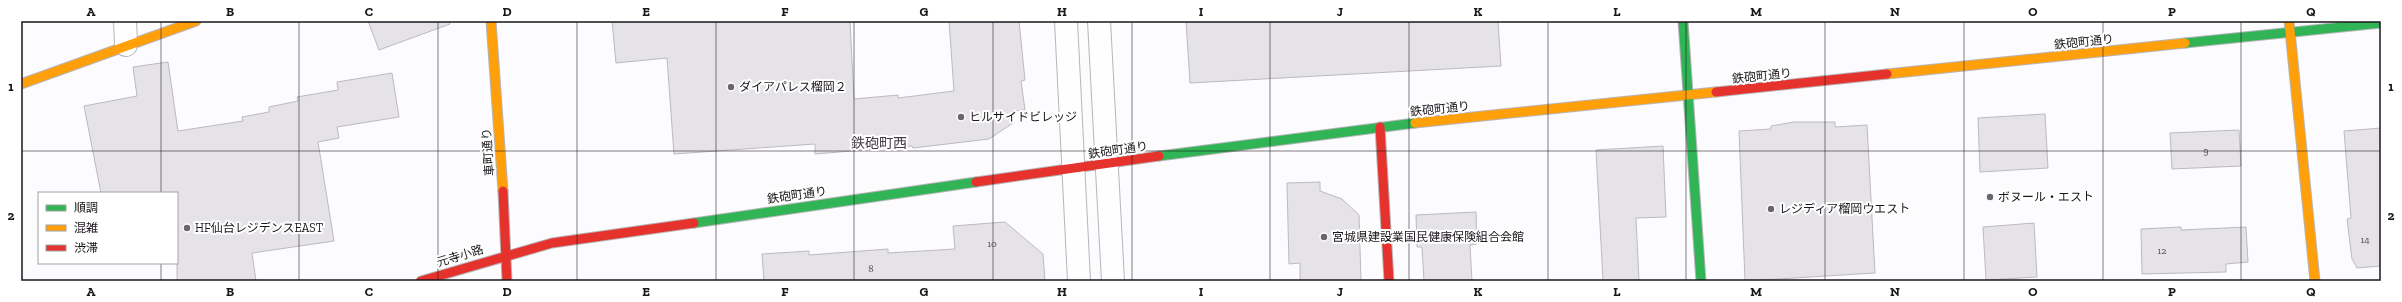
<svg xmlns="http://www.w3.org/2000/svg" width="2402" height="302" font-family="'Zilla Slab','Noto Sans JP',serif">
<rect width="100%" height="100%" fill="#fcfbfd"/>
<path fill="#e5e3e7" stroke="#bdbabe" d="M368,21H450V24L379,50Z
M612,21H850L854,99L898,95V98L954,91L949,21H1019L1025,80L1021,81L1025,110L1012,111L1013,123L989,139L913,148L912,146L815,154V144L674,154L667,58L616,63Z
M1186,21H1498L1501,66L1190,83Z
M168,62L178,131L243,121L242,117L269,112V107L298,101L297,97L338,90L337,82L392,73L399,117L337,127L339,138L318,142L334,241L252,253L256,281H177V193H101L84,106L137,96L133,67Z
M2045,114L2048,168L1980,172L1978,118Z
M1794,122H1835V127L1867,125L1875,273L1745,281L1739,131L1771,129V126Z
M2381,128V266L2357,268L2352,259L2347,219L2351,218L2344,131Z
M2239,130L2241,166L2172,169L2170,133Z
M1663,146L1666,217L1636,218L1639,281H1603L1596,150Z
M1320,182V191L1342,199L1359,215L1361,281H1300V263L1289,264L1287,183Z
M1476,212L1477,244L1470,245L1472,281H1424L1422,247H1417L1416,215Z
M1005,222L1043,254L1045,281H764L762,254L809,251V255L888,249V253L955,249L953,226Z
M2034,223L2037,277L1986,280L1983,227Z
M2181,227V230L2246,227L2248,262L2226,264V272L2142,274L2141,229Z"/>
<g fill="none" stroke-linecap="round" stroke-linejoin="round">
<g stroke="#b7b5b9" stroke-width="24">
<path id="street" d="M125,21L126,45
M1066,21L1079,281
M1099,21L1113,281"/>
</g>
<g stroke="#b7b5b9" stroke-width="11">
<path id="fast" d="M1683,21L1701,281
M2185,43L2381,23
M1159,156L1415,123
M694,223L976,182"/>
</g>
<g stroke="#b7b5b9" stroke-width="11">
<path id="slow" d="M491,21L503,191
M2289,21L2315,281
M1887,74L2185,43
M21,84L196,21
M1415,123L1716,92"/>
</g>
<g stroke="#b7b5b9" stroke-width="11">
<path id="jam" d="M1716,92L1887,74
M1380,127L1389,281
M976,182L1159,156
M503,191L507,281
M421,281L552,243L694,223"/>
</g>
<use href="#street" stroke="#fffeff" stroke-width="22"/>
<use href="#fast" stroke="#30b455" stroke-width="9"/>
<use href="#slow" stroke="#ff9f0a" stroke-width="9"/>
<use href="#jam" stroke="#e5322d" stroke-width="9"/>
</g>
<path fill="none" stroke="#1b161c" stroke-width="1" stroke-opacity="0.55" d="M161,21V193M299,21V281M438,21V281M577,21V281M716,21V281M854,21V281M993,21V281M1132,21V281M1270,21V281M1409,21V281M1548,21V281M1686,21V281M1825,21V281M1964,21V281M2103,21V281M2241,21V281M21,151H2381M161,263V281"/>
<g fill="#6a666b" stroke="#fff" stroke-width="1.5">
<circle cx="731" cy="87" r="4"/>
<circle cx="961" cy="117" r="4"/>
<circle cx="1990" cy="197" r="4"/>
<circle cx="1771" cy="209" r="4"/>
<circle cx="187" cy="228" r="4"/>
<circle cx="1324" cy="237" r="4"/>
</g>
<g text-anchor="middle" stroke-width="4" stroke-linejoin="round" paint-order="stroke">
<g font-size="10" fill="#4e494f">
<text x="2206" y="154">9</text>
<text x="2365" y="243">14</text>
<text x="992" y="247">10</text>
<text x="2162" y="254">12</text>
<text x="871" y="272">8</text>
</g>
<g font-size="12" fill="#1b161c" stroke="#fff">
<text transform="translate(2084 42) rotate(-6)" y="4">鉄砲町通り</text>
<text transform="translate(1762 76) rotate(-6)" y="4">鉄砲町通り</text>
<text transform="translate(1440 109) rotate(-6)" y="4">鉄砲町通り</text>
<text transform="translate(1118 150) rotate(-8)" y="4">鉄砲町通り</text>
<text transform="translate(488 152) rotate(-94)" y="4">車町通り</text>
<text transform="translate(797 195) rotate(-8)" y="4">鉄砲町通り</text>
<text transform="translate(460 256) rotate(-17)" y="4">元寺小路</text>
</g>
<g font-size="12" fill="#1b161c" stroke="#fff" text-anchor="start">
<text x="739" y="91">ダイアパレス榴岡２</text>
<text x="969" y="121">ヒルサイドビレッジ</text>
<text x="1998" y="201">ボヌール・エスト</text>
<text x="1779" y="213">レジディア榴岡ウエスト</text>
<text x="195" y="232">HF仙台レジデンスEAST</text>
<text x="1332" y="241">宮城県建設業国民健康保険組合会館</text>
</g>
<g font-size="14" fill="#463b4a" stroke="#fff">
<text x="879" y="148">鉄砲町西</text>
</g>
</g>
<rect width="2402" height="302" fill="none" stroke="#ffffff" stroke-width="44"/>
<rect x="38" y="192" width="140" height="72" fill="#ffffff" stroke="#a4a2a4"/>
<rect x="46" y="205" width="20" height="6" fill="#30b455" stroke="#a4a2a4"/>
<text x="74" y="212" font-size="12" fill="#1b161c">順調</text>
<rect x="46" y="225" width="20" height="6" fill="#ff9f0a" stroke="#a4a2a4"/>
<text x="74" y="232" font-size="12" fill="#1b161c">混雑</text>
<rect x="46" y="245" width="20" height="6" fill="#e5322d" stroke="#a4a2a4"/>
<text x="74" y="252" font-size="12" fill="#1b161c">渋滞</text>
<rect x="22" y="22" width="2358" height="258" fill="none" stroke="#1b161c" stroke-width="1.5"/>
<g font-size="13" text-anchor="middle" font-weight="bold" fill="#1b161c">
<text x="91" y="16">A</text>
<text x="230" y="16">B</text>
<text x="369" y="16">C</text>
<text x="507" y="16">D</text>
<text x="646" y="16">E</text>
<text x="785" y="16">F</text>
<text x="924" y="16">G</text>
<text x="1062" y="16">H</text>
<text x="1201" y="16">I</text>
<text x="1340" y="16">J</text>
<text x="1478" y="16">K</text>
<text x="1617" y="16">L</text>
<text x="1756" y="16">M</text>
<text x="1895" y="16">N</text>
<text x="2033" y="16">O</text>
<text x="2172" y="16">P</text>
<text x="2311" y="16">Q</text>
<text x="11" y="91">1</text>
<text x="2391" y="91">1</text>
<text x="11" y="220">2</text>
<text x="2391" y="220">2</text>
<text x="91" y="296">A</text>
<text x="230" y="296">B</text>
<text x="369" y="296">C</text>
<text x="507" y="296">D</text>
<text x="646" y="296">E</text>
<text x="785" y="296">F</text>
<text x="924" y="296">G</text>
<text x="1062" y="296">H</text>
<text x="1201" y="296">I</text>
<text x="1340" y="296">J</text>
<text x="1478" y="296">K</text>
<text x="1617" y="296">L</text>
<text x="1756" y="296">M</text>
<text x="1895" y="296">N</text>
<text x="2033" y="296">O</text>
<text x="2172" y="296">P</text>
<text x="2311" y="296">Q</text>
</g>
</svg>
